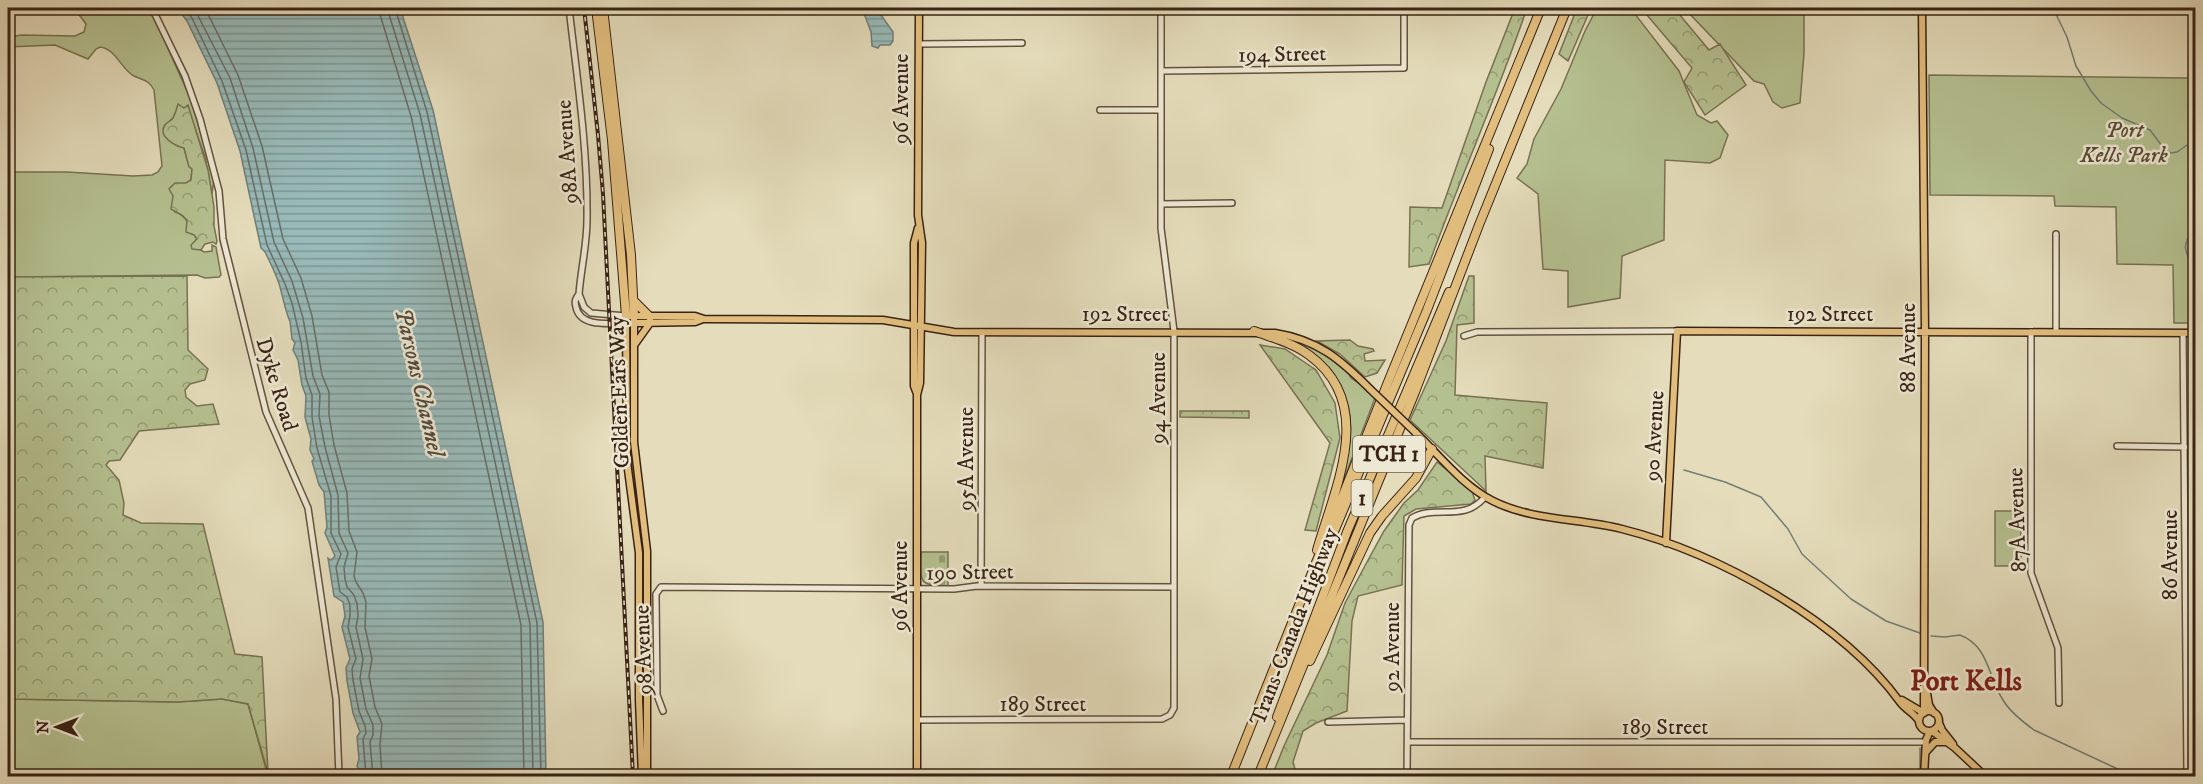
<svg xmlns="http://www.w3.org/2000/svg" width="2203" height="784" font-family="'IM FELL DW Pica',serif">
<defs>
<pattern id="forest-crowns" width="20" height="18" patternUnits="userSpaceOnUse" patternTransform="scale(1.5)"><rect width="20" height="18" fill="#b5c090"/><path d="M2 6a3 3 0 1 1 6 0M12 15a3 3 0 1 1 6 0" fill="none" stroke="#949c74"/></pattern>
<pattern id="cemetery-stones" width="16" height="16" patternUnits="userSpaceOnUse" patternTransform="scale(1.5)"><rect width="16" height="16" fill="#b5c090"/><path d="M2 7V4a2 2 0 0 1 4 0v3zM10 15v-3a2 2 0 0 1 4 0v3z" fill="#949c74"/></pattern>
<pattern id="water-rules" width="6" height="5" patternUnits="userSpaceOnUse" patternTransform="scale(1.5)"><rect width="6" height="5" fill="#98bab9"/><path d="M0 2.5h6" fill="none" stroke="#7d9795"/></pattern>
</defs>
<rect width="100%" height="100%" fill="#e4dcbb"/>
<filter id="stains"><feTurbulence type="fractalNoise" baseFrequency=".00333" numOctaves="4"/><feColorMatrix values="0 0 0 0 .2 0 0 0 0 .09 0 0 0 0 .02 0 0 0 .5 -.17"/></filter>
<radialGradient id="worn" r=".72"><stop offset=".6" stop-color="#630" stop-opacity="0"/><stop offset="1" stop-color="#630" stop-opacity=".3"/></radialGradient>
<path fill="#b5c090" stroke="#787252" stroke-width="1.5" d="M74,8H150L191,100L214,179L212,194L205,157L187,106L165,125L184,148L189,166L192,168L191,180L173,196L175,212C188,216 190,229 197,239L192,245L204,252L212,251V245L216,247L221,275L219,277L205,278L197,275L8,277V172H67L133,176L152,175L158,172L162,166L154,90C149,80 143,80 134,76C121,69 116,49 100,47L96,49L88,59L55,45L8,47V37L22,35L75,36L84,32L86,24Z
M1597,8H1622L1635,14L1679,71L1697,115L1711,123L1717,121L1728,135L1720,158L1710,163L1665,160L1664,240L1622,256L1620,298L1568,307V271L1543,269L1538,194L1517,178L1527,164L1534,139L1561,89L1585,31Z
M1684,8H1804V53L1800,103L1782,108L1773,102L1764,84L1754,81Z
M2191,67H2195V323H2174L2173,265L2117,264L2116,207L2055,206L2054,196L1930,195L1929,75L2190,78Z
M1294,340L1311,346L1345,367L1351,378L1366,388L1375,398L1339,492C1346,462 1360,419 1341,390C1333,377 1306,356 1294,344Z
M630,452L640,504L644,557L643,741L642,717L641,564Z
M1995,511H2021V566H1995Z
M8,699L177,702L222,699L248,704L268,776H8Z"/>
<path fill="url(#forest-crowns)" stroke="#787252" stroke-width="1.5" d="M1515,8H1527C1498,94 1460,178 1429,264L1409,267L1410,207L1442,208L1486,82Z
M1577,8H1591L1568,61L1559,54Z
M1641,8H1674L1709,50L1720,44L1746,85L1705,115L1684,82L1692,68Z
M178,104L184,108L188,105L208,170L214,207V226L217,241L216,244L213,242L205,244L201,250L192,249L191,245L197,239L194,235L186,232L187,220L182,215L171,209L173,196L169,189L175,183H186L191,180L192,169L189,167L184,148C175,146 157,136 165,125C167,122 171,121 173,118C175,114 177,108 178,104Z
M187,276L188,350L208,369L205,380L190,384L185,390L186,397L197,406L213,404L219,424L139,431L120,460L109,461L106,465L119,480L124,503L123,515L141,523L203,524L235,654L262,657L268,773L248,704L222,699L177,702L8,699V277Z
M1469,276H1474V323L1457,325L1455,395L1547,403L1543,468L1485,456L1486,491L1410,420L1446,341Z
M1350,340L1358,346L1373,349L1374,351L1364,354L1365,361L1385,360L1377,373L1365,377L1340,354L1317,341Z
M1260,345L1285,349L1316,370L1335,403L1340,438L1316,531L1305,530L1330,443Z
M1180,411H1249V418L1180,417Z
M1437,462L1471,489L1475,500L1471,504L1416,509L1404,516L1402,585L1358,596L1352,621L1347,711L1316,723L1303,731L1293,762L1297,776H1272L1284,746L1327,655L1345,603L1367,562L1384,531L1404,503L1418,490Z"/>
<path fill="url(#cemetery-stones)" stroke="#787252" stroke-width="1.5" d="M921,552H948V586C916,586 921,581 921,552Z"/>
<path fill="url(#water-rules)" stroke="#727e77" stroke-width="1.5" d="M177,8H400L433,110L543,622L546,776H361L357,766L359,759L357,737L360,732L353,713L347,681L346,668L350,659L342,627L345,616L343,602L334,596L328,558L331,560L335,556L325,533L327,527L324,492L319,485L312,461L314,459L310,450L311,439L305,417L306,396L302,385L298,360L293,350L295,343L292,339L290,321C287,317 282,294 280,287C278,279 269,260 265,252L261,248L240,151L217,83L187,21Z
M862,8H876L893,32V41L890,45H880L878,48L872,46L871,32Z"/>
<g fill="none" stroke-linecap="round" stroke-linejoin="round">
<path stroke="#696e67" stroke-width="1.5" d="M184,8L192,18L222,81L246,150L267,245L285,284L292,303L301,342L306,378L312,395V417L317,448L331,496V533L341,554L336,567L340,592L347,597L350,605V616L348,627L356,659L352,669L353,680L359,711L365,726L366,733L363,739L366,776
M194,8L230,78L253,148L274,242L292,281L303,318L313,376L320,394L319,416L325,447L338,495L339,533L348,553L344,567L345,579L347,587L354,595L357,604L358,616L356,627L363,659L360,678L366,709L373,725V735L370,742L373,776
M205,8L238,75L262,146L283,239L301,278L312,316L322,375L329,392V415L334,445L347,493L349,531L357,552L354,576L356,582L363,593L366,602L365,627L372,659L369,676L375,707L382,724L380,744L382,776
M378,8L411,116L521,625L524,776
M387,8L420,114L530,624L533,776
M395,8L427,112L537,623L541,776"/>
<path stroke="#727e77" stroke-width="1.5" d="M2053,8L2067,37L2076,66L2091,91L2101,103L2122,118L2150,130L2165,150L2171,153L2177,152L2196,139
M2196,227C2180,245 2184,251 2196,270
M1684,470L1725,482L1761,497L1788,529L1802,554L1851,599L1886,621L1920,633
M1931,636L1945,637L1960,635C1989,646 1988,677 2003,700C2010,712 2023,722 2034,730L2122,771L2144,776
M1920,748V774"/>
<g stroke="#64513e" stroke-width="8">
<path id="minor" d="M152,8L185,76L200,119L219,191L223,239L266,412L308,508L336,699L339,776
M569,8C577,78 588,149 587,220C587,244 581,269 579,294C576,298 574,301 576,307C580,328 610,323 626,323
M919,44L1022,43
M1161,71L1404,68V8
M1100,110H1161
M1161,204L1232,203
M2056,234V332
M579,294L584,307L591,313L626,316
M2031,332V573L2058,648L2059,703
M2183,333L2187,776
M1464,336L1477,332L1677,331
M2117,446L2185,447
M981,586L982,332
M663,711L657,695L656,594L661,587L954,589L977,586L1173,587
M917,720L1162,719L1170,715L1174,708V331L1161,228V8
M1328,722L1407,720
M1408,742H1922
M1407,776L1409,525L1412,518C1437,504 1463,523 1485,497"/>
</g>
<g stroke="#3a2315" stroke-width="9">
<path id="major" d="M1922,8L1925,331L1924,713
M634,316V442L647,551V776
M611,323L625,341
M633,323L695,322L703,319
M635,344L650,323
M917,394L914,386V243L918,228
M1415,432C1439,455 1463,486 1493,501C1533,521 1579,518 1622,529C1718,553 1841,621 1900,702C1906,710 1914,713 1919,721
M1666,543L1677,331L2196,333
M1927,693L1929,705L1934,713
M1902,700L1924,713
M1919 721a10 10 0 1 1 20 0a10 10 0 1 1-20 0Z
M1939,723L1942,730L1953,744
M1932,731L1955,748L1985,776
M1926,752L1935,742H1945
M642,776L639,700V553L627,462L626,316H695L704,319L883,320L954,332L1275,333C1318,340 1340,359 1370,389
M917,776V395L920,383L922,243L918,215L919,8
M1924,776L1926,740L1930,731"/>
</g>
<g stroke="#3a2315" stroke-width="10">
<path id="highway" d="M596,8L612,140L626,316
M603,8L631,255L634,316
M634,301L650,317
M1254,331C1273,338 1293,343 1309,355C1377,404 1335,487 1317,550
M1331,539L1427,310L1489,149
M1310,661L1370,533L1382,516L1416,478L1432,449
M1277,717L1347,532L1449,292
M1231,776L1388,382L1541,8
M1258,776L1415,392L1479,225L1567,8"/>
</g>
<use href="#minor" stroke="#ede8d3" stroke-width="5"/>
<use href="#major" stroke="#e2be7e" stroke-width="6"/>
<use href="#highway" stroke="#e2be7e" stroke-width="8"/>
<g stroke="#3a2315" stroke-width="4">
<path id="rail" d="M584,8L598,135L603,194L633,776"/>
</g>
<use href="#rail" stroke="#ede8d3" stroke-width="1.5" stroke-dasharray="4.5" stroke-linecap="butt"/>
<g stroke="#3a2315" stroke-width="9" stroke-linecap="butt">
<path id="major-bridge" d="M1370,389L1415,432"/>
</g>
<use href="#major-bridge" stroke="#e2be7e" stroke-width="6"/>
</g>
<g text-anchor="middle" stroke-width="5" stroke-linejoin="round" paint-order="stroke">
<g fill="#ede8d3" stroke="#705e4e" stroke-width="1.5">
<rect x="1353" y="436" width="72" height="36" rx="4.5"/>
<rect x="1351.5" y="480" width="21" height="36" rx="4.5"/>
</g>
<g font-size="21" font-weight="bold" fill="#3a2315">
<text x="1389" y="461">TCH 1</text>
<text x="1362" y="505">1</text>
</g>
<g font-size="22" fill="#3a2315" stroke="#ede8d3">
<text transform="translate(1282 53) rotate(-1)" y="8">194 Street</text>
<text transform="translate(900 99) rotate(-90)" y="8">96 Avenue</text>
<text transform="translate(566 152) rotate(-94)" y="8">98A Avenue</text>
<text x="1125" y="321">192 Street</text>
<text x="1830" y="321">192 Street</text>
<text transform="translate(1907 348) rotate(-90)" y="8">88 Avenue</text>
<text transform="translate(278 384) rotate(73)" y="8">Dyke Road</text>
<text transform="translate(618 392) rotate(-92)" y="8">Golden Ears Way</text>
<text transform="translate(1157 398) rotate(-90)" y="8">94 Avenue</text>
<text transform="translate(1653 436) rotate(-87)" y="8">90 Avenue</text>
<text transform="translate(965 459) rotate(-90)" y="8">95A Avenue</text>
<text transform="translate(2016 520) rotate(-92)" y="8">87A Avenue</text>
<text transform="translate(2169 555) rotate(-90)" y="8">86 Avenue</text>
<text transform="translate(970 571) rotate(-1)" y="8">190 Street</text>
<text transform="translate(899 586) rotate(-90)" y="8">96 Avenue</text>
<text transform="translate(1293 626) rotate(-69)" y="8">Trans-Canada Highway</text>
<text transform="translate(1391 647) rotate(-90)" y="8">92 Avenue</text>
<text transform="translate(642 650) rotate(-92)" y="8">98 Avenue</text>
<text x="1043" y="711">189 Street</text>
<text x="1665" y="734">189 Street</text>
</g>
<g font-size="22" font-style="italic" fill="#594a34" stroke="#ede8d3">
<text x="2124" y="137">Port<tspan x="2124" dy="25">Kells Park</tspan></text>
</g>
<g font-size="24" font-style="italic" fill="#52493e" stroke="#ede8d3">
<text transform="translate(420 382) rotate(77)" y="8">Parsons Channel</text>
</g>
<g font-size="28" font-weight="bold" fill="#7a1f14" stroke="#ede8d3">
<text x="1966" y="690">Port Kells</text>
</g>
</g>
<rect width="2203" height="784" fill="none" stroke="#e4dcbb" stroke-width="30"/>
<rect x="9" y="9" width="2185" height="766" fill="none" stroke="#3a2315" stroke-width="3"/>
<rect x="15" y="15" width="2173" height="754" fill="none" stroke="#3a2315" stroke-width="1.5"/>
<g transform="translate(57 727) rotate(270)" stroke="#ede8d3" stroke-width="4.5" paint-order="stroke">
<path d="M0-4.5L10 22L0 15L-10 22Z" fill="#3a2315"/>
<text y="-9" font-size="16" font-weight="bold" text-anchor="middle" fill="#3a2315">N</text>
</g>
<rect width="100%" height="100%" filter="url(#stains)"/>
<rect width="100%" height="100%" fill="url(#worn)"/>
</svg>
